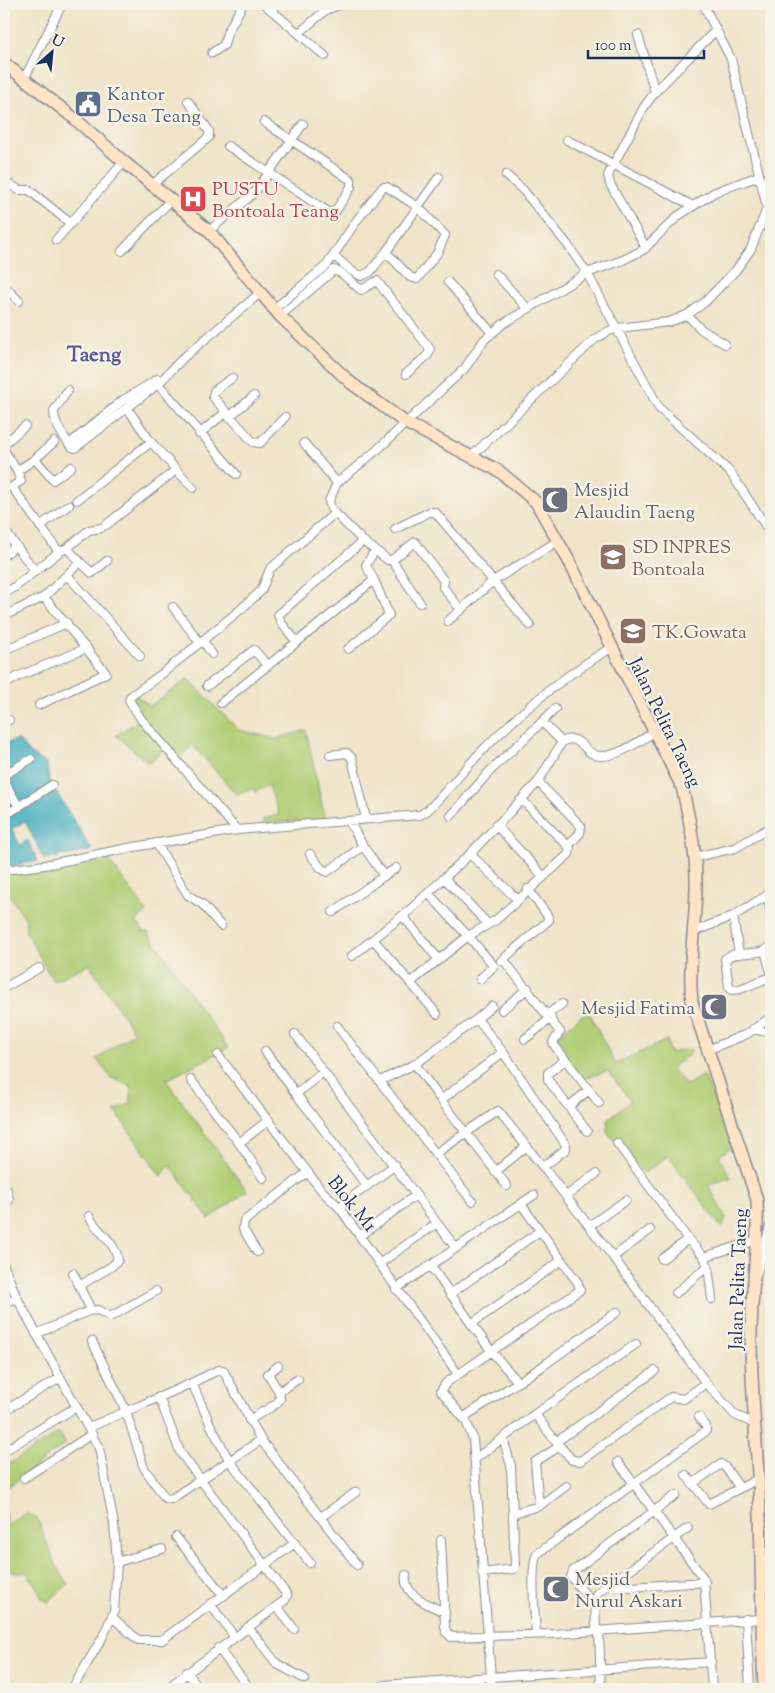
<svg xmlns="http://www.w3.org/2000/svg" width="775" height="1693" font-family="'Sorts Mill Goudy',serif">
<rect width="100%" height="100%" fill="#f7f3e8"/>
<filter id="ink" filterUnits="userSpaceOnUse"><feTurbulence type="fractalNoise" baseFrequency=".02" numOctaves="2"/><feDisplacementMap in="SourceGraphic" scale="10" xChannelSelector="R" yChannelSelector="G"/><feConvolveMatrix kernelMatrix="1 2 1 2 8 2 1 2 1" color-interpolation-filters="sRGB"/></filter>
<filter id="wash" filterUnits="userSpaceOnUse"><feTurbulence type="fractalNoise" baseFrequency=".0096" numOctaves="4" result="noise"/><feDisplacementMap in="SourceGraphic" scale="20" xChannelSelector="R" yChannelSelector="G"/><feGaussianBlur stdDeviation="1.12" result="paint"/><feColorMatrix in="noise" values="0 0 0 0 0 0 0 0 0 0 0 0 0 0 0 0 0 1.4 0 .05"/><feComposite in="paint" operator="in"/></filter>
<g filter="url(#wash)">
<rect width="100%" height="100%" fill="#efe4c8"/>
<path fill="#b0ce75" stroke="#667e6a" d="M188,679L239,730L276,739L306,730L325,819L264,823L262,819L279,815L269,785L255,792L253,788L236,794L193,745L179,758L164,749L149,763L116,735L141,719L130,701L134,694L150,706Z
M107,858L147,912L136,921L143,931L148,932L228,1048L166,1080L247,1191L209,1219L170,1165L161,1176L115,1111L131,1103V1086L111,1078L97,1059L134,1032L89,964L53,981L26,932V920L10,895L4,898V872Z
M588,1010L615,1064L667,1040L670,1053L690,1049L691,1053L671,1068L686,1085L704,1075L733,1146L719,1156L731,1178L708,1184L726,1218L722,1228L668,1156L644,1173L607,1132L608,1119L631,1101L608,1071L582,1079L551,1041Z
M59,1433L66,1443L4,1490V1467Z
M4,1508L7,1526L26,1513L37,1518L56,1565L68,1584L48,1602L42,1598L27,1572L17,1573L4,1570Z"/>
<path fill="#3fabbe" stroke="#2d6d8e" d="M18,739L29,753L47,764L49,780L92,850L44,860L25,821L12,829L20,845L28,840L38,861L4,867V744Z"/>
</g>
<g filter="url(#ink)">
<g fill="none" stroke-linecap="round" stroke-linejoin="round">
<g stroke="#858a93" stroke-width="10">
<path id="street" d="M264,4L325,56
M299,33L326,10L341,4
M638,35L655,92
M212,53L224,45L227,33L243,4
M24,79L62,4
M567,140L693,206
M228,146L330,213L335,212L351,187V180L264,122
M506,175L523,190L567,244L587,273L659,408L730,472L771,534
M4,181L19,190H29L70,223
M153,184L209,137V131L188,101
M209,231L255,192L303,124
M56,240L124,162
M646,248L610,184L608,175L644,107L655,92L715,31
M122,251L172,199
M334,256L353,272L361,276L370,272L386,252
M496,274L527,308
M448,282L492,333
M4,286L19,301
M274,309L327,265L357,220L383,187H387L418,207L445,235L438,252L417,279L410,277L386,252L439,177
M687,315L702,330L725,344
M280,316L334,270L341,273L361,290L377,281L430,349L428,355L406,374
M232,378L214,391L213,397L253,442L260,443L285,417
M155,380L236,474
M68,390L54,411C54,425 64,437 72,447L75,448L158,384L183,358L260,293
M127,408L151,442L193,488
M229,417L254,396
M199,434L225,413
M304,443L337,483
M4,444L25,426
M69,444L122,401L158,379
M4,450L17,471
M472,456L595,339L609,331L618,328L669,322L687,315L705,302L736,270L751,249L764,216L767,207L731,59L703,4
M35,459L53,480L71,467
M77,500L151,442
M106,525L176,470
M40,526L69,505
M395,529L429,512H435L530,625
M4,530L35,571
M67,548L89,530L101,528
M4,555L16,546
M392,560L420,603
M80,562L92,573L107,561
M68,576L140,656
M374,580L366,565L375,550
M4,593L15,587L59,552
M173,607L200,643
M461,610L443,587L444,581L415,542L392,560H388L363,541L331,509L329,501L337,483L377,450L465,368L484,340L503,324L587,273L623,260L643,250L678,216L704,199L715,192L759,176
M4,616L44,597L80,562L67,548L59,552L12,487L21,481L17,471L35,459L54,442
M448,621L493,581L558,541
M203,641L212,654
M348,649L389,615L374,580L297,642L282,624L278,615L363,541
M4,650L67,623
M4,668L7,683L19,676L87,648
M207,686L254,650L268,666
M221,703L297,642
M39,705L106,673L44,597
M542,722L555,709
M4,723L9,720
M330,755L347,753L352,758L366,819
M4,775L31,759
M4,781L19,807
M538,782L581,826L580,833L568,846
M4,816L52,785
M451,816L489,772L542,722L562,742
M496,825L543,876
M237,830L141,719L129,700L131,696L163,673L241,609L261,591L270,569L335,513
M156,843L188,895L202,904L221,926
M310,854L321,868L327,872L363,846L349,821
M470,854L517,899
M695,857L735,848L771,827
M4,870L45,865L128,848L237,830L420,815L428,810C446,792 462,772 480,753C519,713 563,676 611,648
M384,876L396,868
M445,879L487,923
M429,894L468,936L496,920L569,854L570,848L522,800
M768,894L771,915
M333,912L384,876L363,846
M403,916L439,960
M733,916L739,954
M693,932L733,916L771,893
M373,939L437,1014
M771,945C761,959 737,948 725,959L729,987L732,990L740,989L771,977
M4,949L5,948
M765,951L771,972
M352,956L411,909L470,854L538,782L562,742C580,731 584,755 599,756C618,757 638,742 654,732
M503,959L560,1032L553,1042L554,1045L599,1103
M501,961L549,920L547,915L528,889
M410,983L468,936L494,966L480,979
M4,988L39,968
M502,1010L528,988
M548,1014L562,1004
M477,1019L492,1006
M337,1026L472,1201
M753,1029L771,1033
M295,1034L455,1247
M525,1039L551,1018
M707,1050L747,1034L771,1017
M265,1051L296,1094L323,1072
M218,1055L322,1191L339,1207L458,1374
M565,1060L548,1073V1080L587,1131
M415,1064L441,1100L503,1052L566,1145V1149L543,1167L613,1257L706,1383L735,1415L753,1423
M191,1080L239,1143L269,1120
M380,1081L415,1064L477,1019L503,1052
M296,1094L367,1186
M441,1100L507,1186
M569,1106L589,1090
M239,1143L263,1178
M617,1143L688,1239L704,1257L757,1240
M435,1154L498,1111L543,1167
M495,1172L527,1146
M566,1196L596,1174
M4,1205L9,1200L7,1190
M339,1207L395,1165
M589,1226L626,1200
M360,1236L416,1195
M257,1252L243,1229L244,1221L308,1172
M613,1257L650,1230
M704,1257L708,1266L712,1299
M662,1259L688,1239
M379,1264L437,1223
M430,1265L491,1351L517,1381
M4,1266L17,1298L99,1448L114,1524L117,1562L114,1612L102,1638L72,1689
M757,1273L771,1223
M79,1286L112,1266L118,1260C116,1242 97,1232 89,1216
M396,1289L534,1195
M676,1293L708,1266
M450,1294L540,1231
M4,1303L17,1298
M89,1311L98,1310L110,1317L156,1291
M471,1324L562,1260
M36,1334L89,1311L90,1308L73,1273
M92,1341L126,1411L144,1468L165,1498L171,1499L261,1440
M278,1366L268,1374L279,1392
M192,1383L211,1426L229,1460L310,1563
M159,1397L180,1452L287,1595L285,1600L166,1689
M4,1411L60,1378
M535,1414L556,1442L655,1371
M464,1417L543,1366L617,1312
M249,1420L276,1404L280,1399L279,1392L298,1379
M88,1428C132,1408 176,1392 218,1370H223L261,1440L357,1565
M4,1451L76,1407
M475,1459L535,1414L636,1344
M618,1462L704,1579L712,1689
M686,1475L709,1504L758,1479
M24,1478L92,1434
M692,1484L721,1464L725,1467L740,1488
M539,1506L566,1486
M514,1513L539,1506L535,1462L560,1446L572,1460L580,1461L671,1397L684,1399L706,1383
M321,1517L356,1492
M176,1537L224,1596
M441,1540L445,1626L446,1632L451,1637L554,1634L761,1619
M117,1562L162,1549
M482,1573L514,1569L515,1566L511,1466L503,1438
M406,1575C402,1595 430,1606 445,1612
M610,1586L631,1587L705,1582
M210,1604L234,1636
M277,1606L294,1629
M595,1606L571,1577L573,1571L676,1495
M112,1617L138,1640H162L295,1543
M746,1619L750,1689
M248,1627L277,1664L305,1679
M596,1630L595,1599L597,1593L688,1528
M599,1630L601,1689
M536,1634C535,1617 530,1566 537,1554L706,1431V1426L699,1417
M218,1648L250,1689
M187,1672L200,1689
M384,1685L491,1677L473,1439L466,1421L441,1391L446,1383L580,1290L578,1283L521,1204
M492,1689L491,1677L711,1662"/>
</g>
<g stroke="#858a93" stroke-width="14">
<path id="secondary" d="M4,63L75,119L124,162L209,231L280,316L351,383L406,423L499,471L536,502L569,561L682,787C690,821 697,855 696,890C695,928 688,965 692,1002L757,1200C759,1246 751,1291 751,1337C751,1387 756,1438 759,1488C762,1555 761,1622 764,1689"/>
</g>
<use href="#street" stroke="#fff" stroke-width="8"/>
<use href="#secondary" stroke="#ffe4c6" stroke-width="11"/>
</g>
</g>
<defs>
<g id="civic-square" transform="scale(1.4375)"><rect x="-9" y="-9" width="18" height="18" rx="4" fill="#5c6f8a" stroke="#f7f3e8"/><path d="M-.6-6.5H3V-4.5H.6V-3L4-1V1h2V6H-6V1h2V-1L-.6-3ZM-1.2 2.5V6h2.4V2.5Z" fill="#fff"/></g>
<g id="hospital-square" transform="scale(1.4375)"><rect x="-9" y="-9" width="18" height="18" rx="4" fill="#e0444e" stroke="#f7f3e8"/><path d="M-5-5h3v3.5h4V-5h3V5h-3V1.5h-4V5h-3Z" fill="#fff"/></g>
<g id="mosque-square" transform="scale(1.4375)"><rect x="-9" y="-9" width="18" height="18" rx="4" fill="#6b7280" stroke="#f7f3e8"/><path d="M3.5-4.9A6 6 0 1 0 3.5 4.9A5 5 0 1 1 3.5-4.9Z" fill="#fff"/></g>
<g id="school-square" transform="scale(1.4375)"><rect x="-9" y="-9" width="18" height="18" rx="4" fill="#8d6e63" stroke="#f7f3e8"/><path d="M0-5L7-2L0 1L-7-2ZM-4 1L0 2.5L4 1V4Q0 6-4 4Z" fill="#fff"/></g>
</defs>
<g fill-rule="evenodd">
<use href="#civic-square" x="88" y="104"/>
<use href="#hospital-square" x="193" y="199"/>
<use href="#mosque-square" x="555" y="500"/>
<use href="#school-square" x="613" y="557"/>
<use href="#school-square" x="633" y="631"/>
<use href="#mosque-square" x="714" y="1007"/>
<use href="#mosque-square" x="556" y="1589"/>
</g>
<g text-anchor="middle" stroke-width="4.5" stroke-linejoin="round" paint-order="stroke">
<g font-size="19" fill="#4e5e75" stroke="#f7f3e8" text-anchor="start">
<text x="107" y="100">Kantor<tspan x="107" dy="22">Desa Teang</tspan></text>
</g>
<g font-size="19" fill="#be3a42" stroke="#f7f3e8" text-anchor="start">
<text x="212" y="195">PUSTU<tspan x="212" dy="22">Bontoala Teang</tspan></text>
</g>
<g font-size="19" fill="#5b616d" stroke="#f7f3e8" text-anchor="start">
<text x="574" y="496">Mesjid<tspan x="574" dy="22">Alaudin Taeng</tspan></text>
<text x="695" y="1014" text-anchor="end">Mesjid Fatima</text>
<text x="575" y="1585">Mesjid<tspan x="575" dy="22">Nurul Askari</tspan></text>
</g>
<g font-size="19" fill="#785e54" stroke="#f7f3e8" text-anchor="start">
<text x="632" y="553">SD INPRES<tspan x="632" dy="22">Bontoala</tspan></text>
<text x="652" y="638">TK.Gowata</text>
</g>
<g font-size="19" fill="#1b2f5e" stroke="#f7f3e8">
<text transform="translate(666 722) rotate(64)" y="7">Jalan Pelita Taeng</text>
<text transform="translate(353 1203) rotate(51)" y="7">Blok M1</text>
<text transform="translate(737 1279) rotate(-88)" y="7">Jalan Pelita Taeng</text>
</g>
<g font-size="21" font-weight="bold" fill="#585c96" stroke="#f7f3e8">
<text x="94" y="361">Taeng</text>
</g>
</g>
<rect width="775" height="1693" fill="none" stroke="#f7f3e8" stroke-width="20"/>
<g transform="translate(52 52) rotate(27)" stroke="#f7f3e8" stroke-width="4" paint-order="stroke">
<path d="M0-4L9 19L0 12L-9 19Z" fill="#1b2f5e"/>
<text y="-8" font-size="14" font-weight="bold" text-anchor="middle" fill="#1b2f5e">U</text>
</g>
<path d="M588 50v8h116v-8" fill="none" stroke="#1b2f5e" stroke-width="2.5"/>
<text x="595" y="50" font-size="15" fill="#1b2f5e" stroke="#f7f3e8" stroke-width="4" paint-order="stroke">100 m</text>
</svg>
